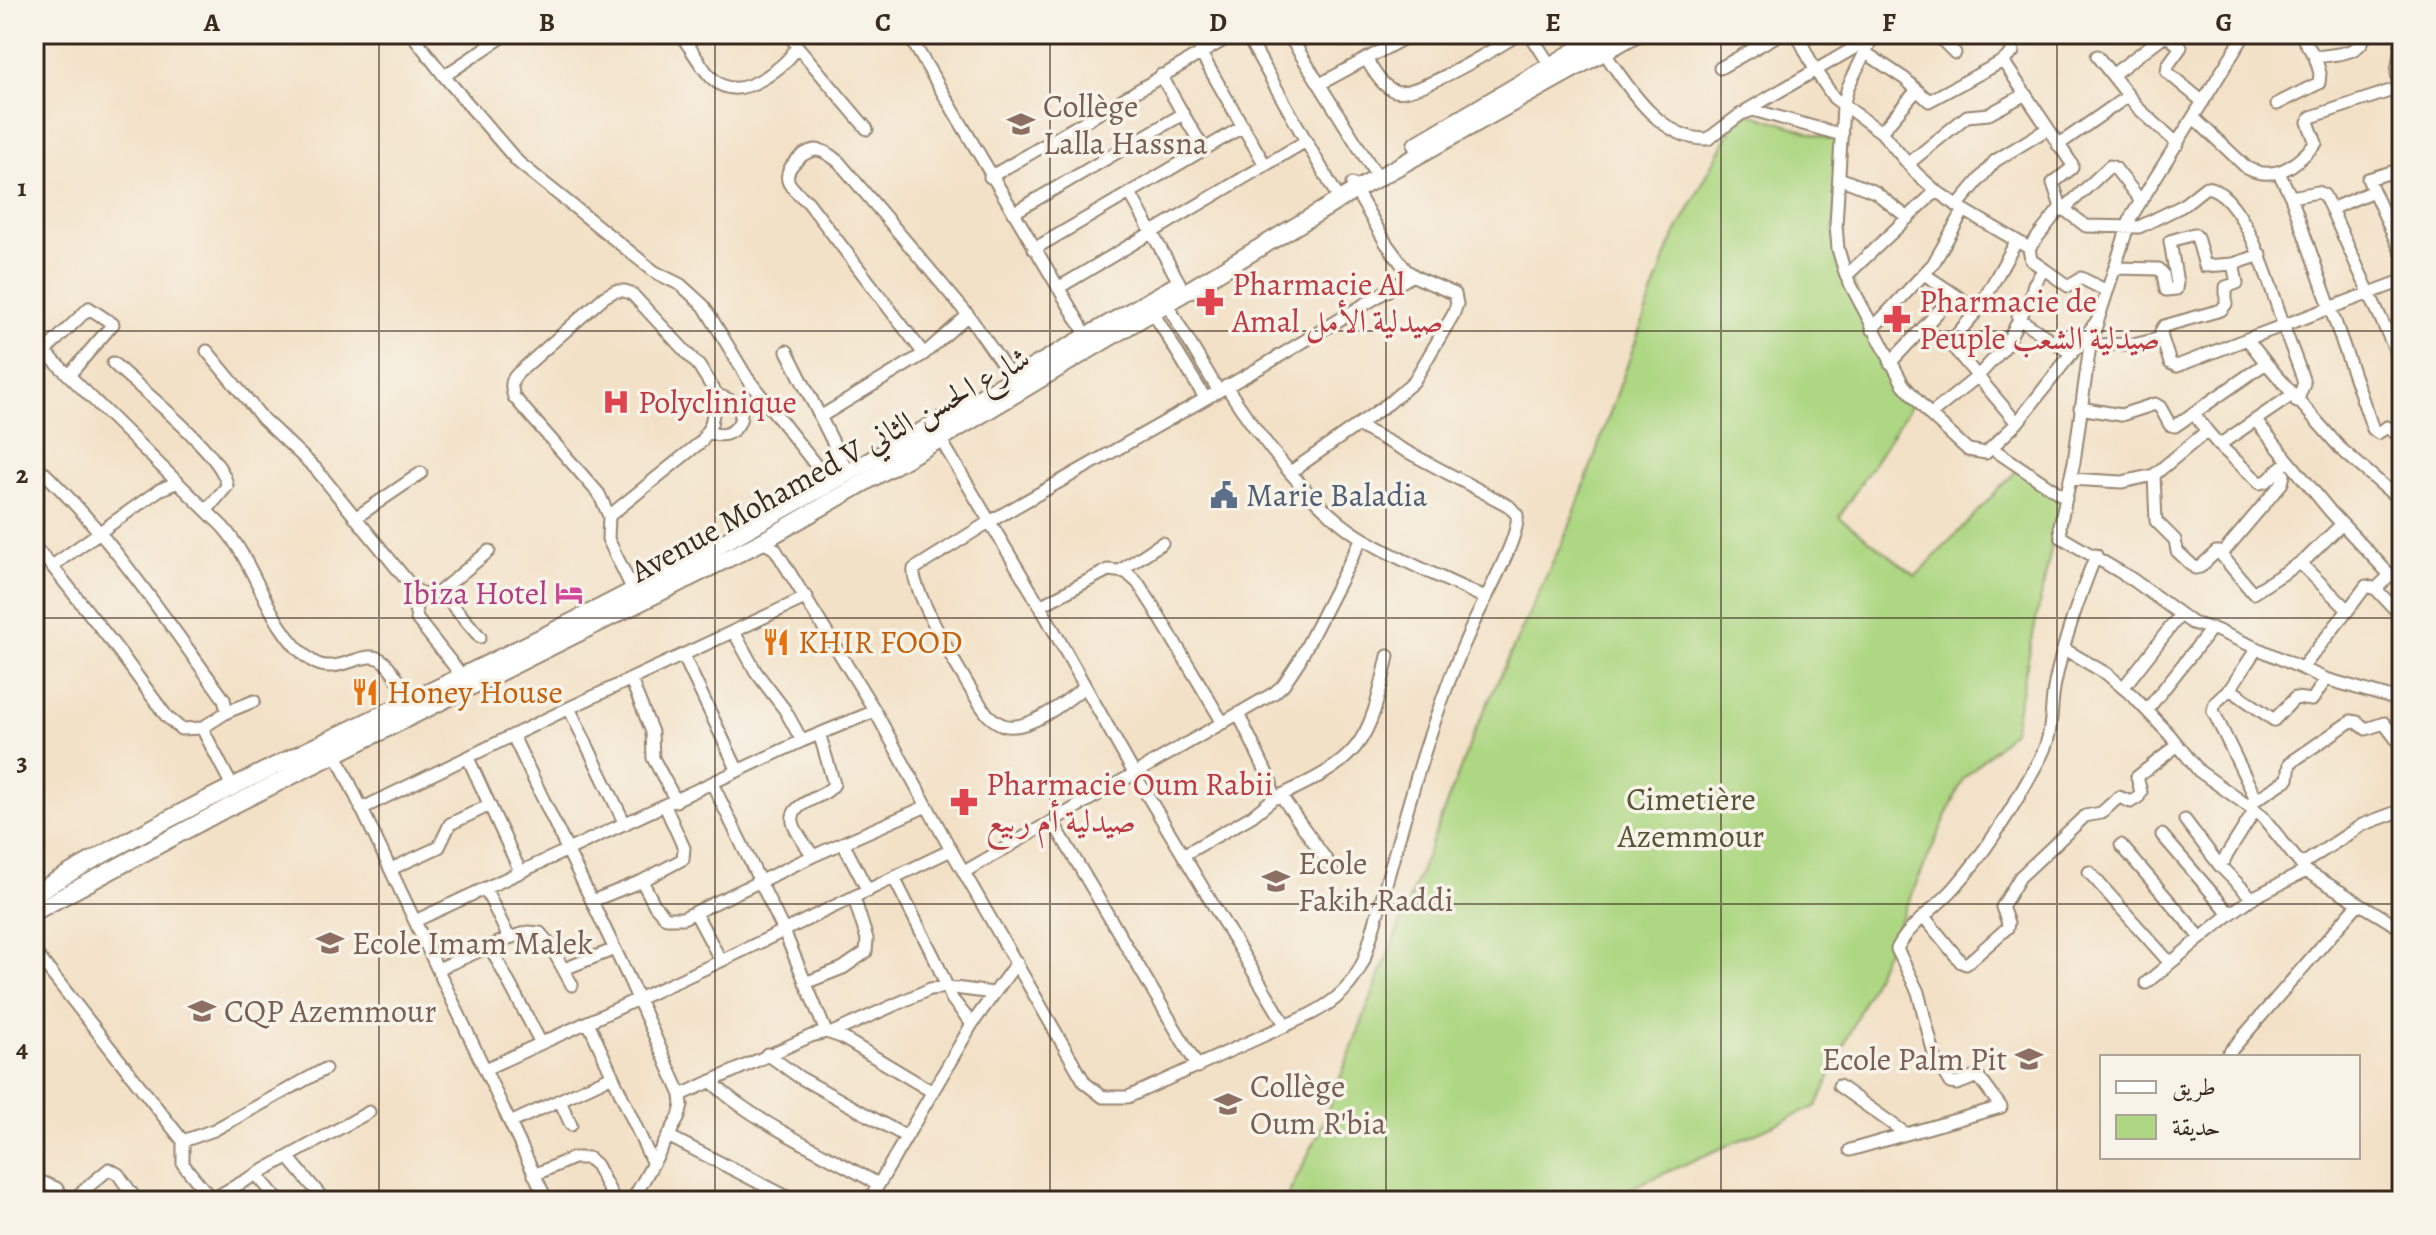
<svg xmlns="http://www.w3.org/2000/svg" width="2436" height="1235" font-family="Alegreya,Amiri,serif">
<rect width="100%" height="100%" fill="#f7f3e8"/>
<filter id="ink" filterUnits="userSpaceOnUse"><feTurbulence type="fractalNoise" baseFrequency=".0125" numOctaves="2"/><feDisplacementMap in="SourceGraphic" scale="16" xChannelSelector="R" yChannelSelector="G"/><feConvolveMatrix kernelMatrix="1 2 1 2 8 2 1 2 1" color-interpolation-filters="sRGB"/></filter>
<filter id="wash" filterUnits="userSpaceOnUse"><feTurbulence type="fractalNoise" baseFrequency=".006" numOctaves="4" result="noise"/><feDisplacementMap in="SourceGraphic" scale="32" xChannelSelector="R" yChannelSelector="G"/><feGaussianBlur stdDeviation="1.8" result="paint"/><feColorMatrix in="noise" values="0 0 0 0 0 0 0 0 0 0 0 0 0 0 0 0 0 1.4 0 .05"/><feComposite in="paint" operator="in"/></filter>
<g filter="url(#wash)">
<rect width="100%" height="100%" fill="#f3e1c7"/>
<path fill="#add782" stroke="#748050" stroke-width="2" d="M1750,113L1842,143L1833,231L1876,341L1913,402L1839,517L1916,576L2021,466L2061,501L2013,731L1963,779L1817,1106L1626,1190L1616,1201H1285L1318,1135L1476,728L1570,525L1670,245L1735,122Z"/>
</g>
<g filter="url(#ink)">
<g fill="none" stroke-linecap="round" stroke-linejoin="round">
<g stroke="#978672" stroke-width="15">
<path id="minor" d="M412,34L444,76L518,162L655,272L681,285L704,306L748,379L829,482
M680,34C707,69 716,108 766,77C779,68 790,60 797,46L789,34
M908,34L1087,336
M1288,34L1378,178
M1530,34L1550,65
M1797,34L1815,70L1834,98L1881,132L1916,173L1936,191L1964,210L2029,248L2061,207L2086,226L2139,227L2182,206L2206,187C2246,192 2274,298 2285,330C2291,348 2299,365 2304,383L2297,402
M1874,34L1848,87L1843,106L1836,225L1838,249L1846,276L1903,384L1930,415L1968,450L1986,453L2017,423L2097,321
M1936,34L1955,53
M2000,34L2011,45L2013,52L2003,61L2072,164V168L2053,183L2061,207
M2300,34L2315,57C2333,54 2361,56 2365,34
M2402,36L2397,73L2402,103
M1295,44L1312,34
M797,46L867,129
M1200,52L1265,165
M1604,52C1627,86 1661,141 1708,139L1741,114L1753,110L1842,135
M1866,53L1905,79L1929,101L2003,61
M2097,56L2139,109L2178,144
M1366,59C1373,70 1382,87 1395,91C1416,98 1498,47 1519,34
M1720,68L1780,34
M2112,75L2161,38L2168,37L2181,47L2168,65L2167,72L2203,102
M444,76L507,34
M1320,84L1412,34
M2277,104L2319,83L2320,73L2315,57
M1747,110L1873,37
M1183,114L1204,149
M2194,118L2247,168C2276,183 2297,164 2316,143L2308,122L2311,117L2399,88
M1881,132L1917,90
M1306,141L1335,192
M2058,145L2128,96
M1908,164L1967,116L1989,114L2024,95
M2402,169L2368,179L2402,254
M2279,173L2291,197L2318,192L2324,195L2331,209L2373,191
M990,177L1234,34
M1839,178L1875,192L1908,218
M1130,193L1180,284
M2291,197L2373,429L2378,433L2387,427L2402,438
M1957,206L1995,161L2047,129
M2064,209L2110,166L2115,168L2140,200
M2331,209L2402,365
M1013,213L1183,114L1161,75
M1034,249L1242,127
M2115,268L2159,269L2163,274L2166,290L2176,289L2177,283L2170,241L2194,234L2197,237L2205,266L2233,264
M2044,269L2068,286L2081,278L2107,291
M1924,274L1978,310L2016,242
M1846,276L1936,191
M1058,288L1306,141L1246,34
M1163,298L1218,390
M1149,306L1205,398
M1978,310L1953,339L1952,346L2017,423
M968,315L924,354L808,202C802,197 793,190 789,183C782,169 803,152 815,150C824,149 832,157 839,162L968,315L1013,379
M2018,318L2072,354
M1872,329L1933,264L1964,210
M2162,338L2170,363L2177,366L2247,339
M34,341L223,527C257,565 269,631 312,661C338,678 365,646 383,661C395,671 402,688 410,702
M2090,345L2137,344L2162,338L2161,331L2164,326L2221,310L2226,304V287L2237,283L2233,264L2261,255
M45,351L89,308L113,324L70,374
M207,351L263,419L316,469L413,588L422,594L441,592L480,637
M787,351L848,472
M113,363C138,387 225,455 227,486L207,510
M1890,363L1954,295
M2266,363L2341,449L2402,502
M1226,386C1257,434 1313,509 1362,538C1400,561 1444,578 1485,598
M2080,408L2121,415L2155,404L2160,407L2170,425L2175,426L2266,363L2247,339L2402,281
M1930,415L1977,377L2004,348L2030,299L2034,284L2044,269L2031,260L2029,248
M820,417L924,354
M2256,421L2330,511L2390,575L2395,576L2402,572
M2207,431L2219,445L2292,395
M706,432C713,434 720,436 726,434C739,430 747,413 735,403C730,399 722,397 717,395
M938,435L1040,606L1135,775L1286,1026
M2219,445L2260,483L2267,481L2283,466
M1993,449L2066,498L2060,525L2061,537L2132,579L2192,623L2216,630L2326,679L2402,701
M34,463C110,534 163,616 224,699L227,712L202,728L233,788
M1292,471L1389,403L1414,381L1453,315L1457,304L1455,294L1418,278L1406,270L1386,243L1352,184
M2154,475L2156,521L2175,540L2177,551L2195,568L2200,567L2216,552H2219L2253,593L2306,559L2342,524
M2070,479L2122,482L2154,475L2207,431L2193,413
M2066,498L2074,462L2090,345L2131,217L2245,34
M609,516L599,494L514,397C511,387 510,381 518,373L604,297L615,291H625L633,295L699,366L717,395L711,424L702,441L609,516L608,539L633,590
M355,518L421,473
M760,540L775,549L875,711L951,850L1085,1083L1103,1097H1128L1311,1014C1336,1001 1352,987 1364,960C1397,851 1422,738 1469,633C1479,609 1521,536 1517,515L1509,506L1357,425
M34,547L52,566L118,650L167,717L181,729L202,728
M2222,554L2282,483L2284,475L2279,469
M2300,563L2348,610L2302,668
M52,566L159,490L178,482
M1121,570L1162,543
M2390,575L2376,589L2402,617
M439,592L489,551
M422,594L415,608L417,619L462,676
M1040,606L1108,570L1126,572L1138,583L1153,606L1223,723
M2348,610L2366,586L2376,589
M734,632L756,672L785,710L802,741
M2064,649L2107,674L2133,696L2169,734L2199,771L2262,816L2306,871
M683,655L738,771
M631,680L652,732L653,758L676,801
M1084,687C1067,701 1027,733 1003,725C998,723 992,719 988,715C973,697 909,587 914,569L989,522L1268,363L1413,275
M2123,688L2180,615
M2230,689L2257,648
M569,708L625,824
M2147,710L2212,628
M227,712L254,701
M513,736L630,981L681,1095L682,1105L679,1117L632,1201
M334,750L547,1201
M468,758L520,871
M712,783L784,931L826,1032
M1281,796L1332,868
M1273,799C1359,759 1368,749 1388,656
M2256,799L2213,711L2215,703L2230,689L2274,720L2295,698L2312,700L2326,679
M2251,803L2288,779L2290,763L2351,721L2357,722L2366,729L2384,723L2402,747
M361,809L569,708L807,597
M2185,820L2220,866L2252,898
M1053,822L1198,1067
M2162,835L2230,914
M843,843L868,891
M2121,845L2201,938
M1183,855L1252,816L1273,799L1271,782L1239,715
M813,856C807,846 795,833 793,822C789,801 826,799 834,784L820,736
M2301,865L2362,825L2402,810
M2220,866L2255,810
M391,869L439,847L450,824L490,805
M964,872L1274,693L1283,685L1299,661L1362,538
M2089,872L2170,963
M894,878L936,961L952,999L972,1024
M642,881L655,906L666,918H683L813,856L927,806
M485,888L509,938L528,932L540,933L550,945L572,985
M592,901L642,881L683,859L684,848L665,806
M696,914L721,961
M1925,918L1961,962L1966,964L1970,961L2007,928L2008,923L2002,907L2020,877L2085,816L2101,813L2119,797L2131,802L2138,798L2141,792L2137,777L2178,745
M415,921L802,741L875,711
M490,947L541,1043
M34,951L183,1141V1164L213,1201
M438,969L509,938
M564,969L615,949
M805,983L843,968L866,952L867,939L854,898
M2146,983L2230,914L2252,898L2306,871L2402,929
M588,1022L652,1162
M832,1033L930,989L947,987L993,993
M767,1054L799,1077L905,1136
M2228,1054L2359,903
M485,1069L721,961L951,850
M711,1081C751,1121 827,1154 878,1184
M1839,1086L1905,1133
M681,1095L811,1036L826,1032L841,1037L931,1091
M560,1101L571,1125
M510,1123L612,1076
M668,1136L795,1201
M183,1141L214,1130L325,1069
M1850,1150L2001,1107L1978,1076L1957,1084L1950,1083L1935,1058L1918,992L1897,949C1909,924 1938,907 1955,887C1988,849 2016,803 2039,760C2055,732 2049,712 2055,683C2064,639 2079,597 2096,555
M288,1157L325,1201
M257,1175L279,1201
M534,1175L573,1158H588L596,1165L615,1201
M34,1179L56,1188L68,1201
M212,1199L369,1112
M71,1201L109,1169L118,1174L137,1201
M869,1201L972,1024L1017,962"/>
</g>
<g stroke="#978672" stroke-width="20">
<path id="secondary" d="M1416,145L1604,34
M34,894C203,793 386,716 562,627C771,522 972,401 1175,286
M34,912L227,808L761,542L940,439L1356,190L1636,34"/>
</g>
<use href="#minor" stroke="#fff" stroke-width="11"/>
<use href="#secondary" stroke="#fff" stroke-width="16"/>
</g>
</g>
<path fill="none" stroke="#3b2a1e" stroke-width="2" stroke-opacity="0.55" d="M379,34V1201M715,34V1201M1050,34V1201M1386,34V1201M1721,34V1201M2057,34V1201M34,331H2402M34,618H2402M34,904H2402"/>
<defs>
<g id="school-bare" transform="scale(2.16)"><path d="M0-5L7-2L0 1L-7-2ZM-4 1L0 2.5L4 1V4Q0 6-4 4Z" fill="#8d6e63" stroke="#f7f3e8" stroke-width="2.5" paint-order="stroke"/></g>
<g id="pharmacy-bare" transform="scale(2.16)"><path d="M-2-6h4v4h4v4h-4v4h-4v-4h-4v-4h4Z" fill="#e0444e" stroke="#f7f3e8" stroke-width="2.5" paint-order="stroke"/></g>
<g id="hospital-bare" transform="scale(2.16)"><path d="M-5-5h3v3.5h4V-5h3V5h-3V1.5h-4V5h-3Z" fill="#e0444e" stroke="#f7f3e8" stroke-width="2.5" paint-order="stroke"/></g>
<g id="civic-bare" transform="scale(2.16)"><path d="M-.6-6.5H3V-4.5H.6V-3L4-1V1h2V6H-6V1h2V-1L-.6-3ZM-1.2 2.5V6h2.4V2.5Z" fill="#5c6f8a" stroke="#f7f3e8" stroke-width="2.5" paint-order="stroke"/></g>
<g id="hotel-bare" transform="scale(2.16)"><path d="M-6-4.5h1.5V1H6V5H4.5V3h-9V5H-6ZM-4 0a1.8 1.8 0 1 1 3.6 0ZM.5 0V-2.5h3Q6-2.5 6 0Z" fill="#d1479c" stroke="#f7f3e8" stroke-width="2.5" paint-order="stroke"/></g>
<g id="restaurant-bare" transform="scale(2.16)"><path d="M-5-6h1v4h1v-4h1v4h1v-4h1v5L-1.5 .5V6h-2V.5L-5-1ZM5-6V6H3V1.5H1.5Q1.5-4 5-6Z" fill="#e8710a" stroke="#f7f3e8" stroke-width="2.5" paint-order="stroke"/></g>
</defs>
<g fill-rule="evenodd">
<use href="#school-bare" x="1021" y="124"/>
<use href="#pharmacy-bare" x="1210" y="302"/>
<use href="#pharmacy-bare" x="1897" y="319"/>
<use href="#hospital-bare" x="616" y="402"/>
<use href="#civic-bare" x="1224" y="495"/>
<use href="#hotel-bare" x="569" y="593"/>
<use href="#restaurant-bare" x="776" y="642"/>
<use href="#restaurant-bare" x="365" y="692"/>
<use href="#pharmacy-bare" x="964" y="802"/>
<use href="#school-bare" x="1276" y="881"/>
<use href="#school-bare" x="330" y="943"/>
<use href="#school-bare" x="202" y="1011"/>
<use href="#school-bare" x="2029" y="1059"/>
<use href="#school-bare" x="1228" y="1104"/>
</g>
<g text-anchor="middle" stroke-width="7" stroke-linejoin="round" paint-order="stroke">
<g font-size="32" fill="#785e54" stroke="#f7f3e8" text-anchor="start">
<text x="1043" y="117">Collège<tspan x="1043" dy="37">Lalla Hassna</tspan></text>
<text x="1298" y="874">Ecole<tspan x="1298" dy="37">Fakih Raddi</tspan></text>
<text x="352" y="954">Ecole Imam Malek</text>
<text x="224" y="1022">CQP Azemmour</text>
<text x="2007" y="1070" text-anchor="end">Ecole Palm Pit</text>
<text x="1250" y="1097">Collège<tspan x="1250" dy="37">Oum R'bia</tspan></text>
</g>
<g font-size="32" fill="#be3a42" stroke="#f7f3e8" text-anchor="start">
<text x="1232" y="295">Pharmacie Al<tspan x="1232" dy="37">Amal صيدلية الأمل</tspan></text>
<text x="1919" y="312">Pharmacie de<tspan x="1919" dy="37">Peuple صيدلية الشعب</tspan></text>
<text x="638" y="413">Polyclinique</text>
<text x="986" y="795">Pharmacie Oum Rabii<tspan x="986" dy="37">صيدلية أم ربيع</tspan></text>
</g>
<g font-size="32" fill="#3b2a1e" stroke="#f7f3e8">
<text transform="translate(830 464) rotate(-29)" y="11">Avenue Mohamed V شارع الحسن الثاني</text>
</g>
<g font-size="32" fill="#4e5e75" stroke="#f7f3e8" text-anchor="start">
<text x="1246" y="506">Marie Baladia</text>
</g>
<g font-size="32" fill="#b23c85" stroke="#f7f3e8" text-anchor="end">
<text x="547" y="604">Ibiza Hotel</text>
</g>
<g font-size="32" fill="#c56008" stroke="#f7f3e8" text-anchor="start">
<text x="798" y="653">KHIR FOOD</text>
<text x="387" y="703">Honey House</text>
</g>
<g font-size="32" fill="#585537" stroke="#f7f3e8">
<text x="1691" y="810">Cimetière<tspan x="1691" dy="37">Azemmour</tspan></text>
</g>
</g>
<rect width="2436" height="1235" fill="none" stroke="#f7f3e8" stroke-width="88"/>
<rect x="2100" y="1055" width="260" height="104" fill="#f7f3e8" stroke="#aca397" stroke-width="2"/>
<rect x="2116" y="1081" width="40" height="12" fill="#ffffff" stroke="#aca397" stroke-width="2"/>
<text x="2172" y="1095" font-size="24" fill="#3b2a1e">طريق</text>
<rect x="2116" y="1115" width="40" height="24" fill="#add782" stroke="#aca397" stroke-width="2"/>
<text x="2172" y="1135" font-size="24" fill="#3b2a1e">حديقة</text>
<rect x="44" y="44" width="2348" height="1147" fill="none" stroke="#3b2a1e" stroke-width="3"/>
<g font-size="26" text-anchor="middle" font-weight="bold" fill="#3b2a1e">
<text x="212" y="31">A</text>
<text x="547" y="31">B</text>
<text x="883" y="31">C</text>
<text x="1218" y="31">D</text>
<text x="1553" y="31">E</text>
<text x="1889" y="31">F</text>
<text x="2224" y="31">G</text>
<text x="22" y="196">1</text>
<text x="22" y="483">2</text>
<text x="22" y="770">3</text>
<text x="22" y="1057">4</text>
</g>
</svg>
